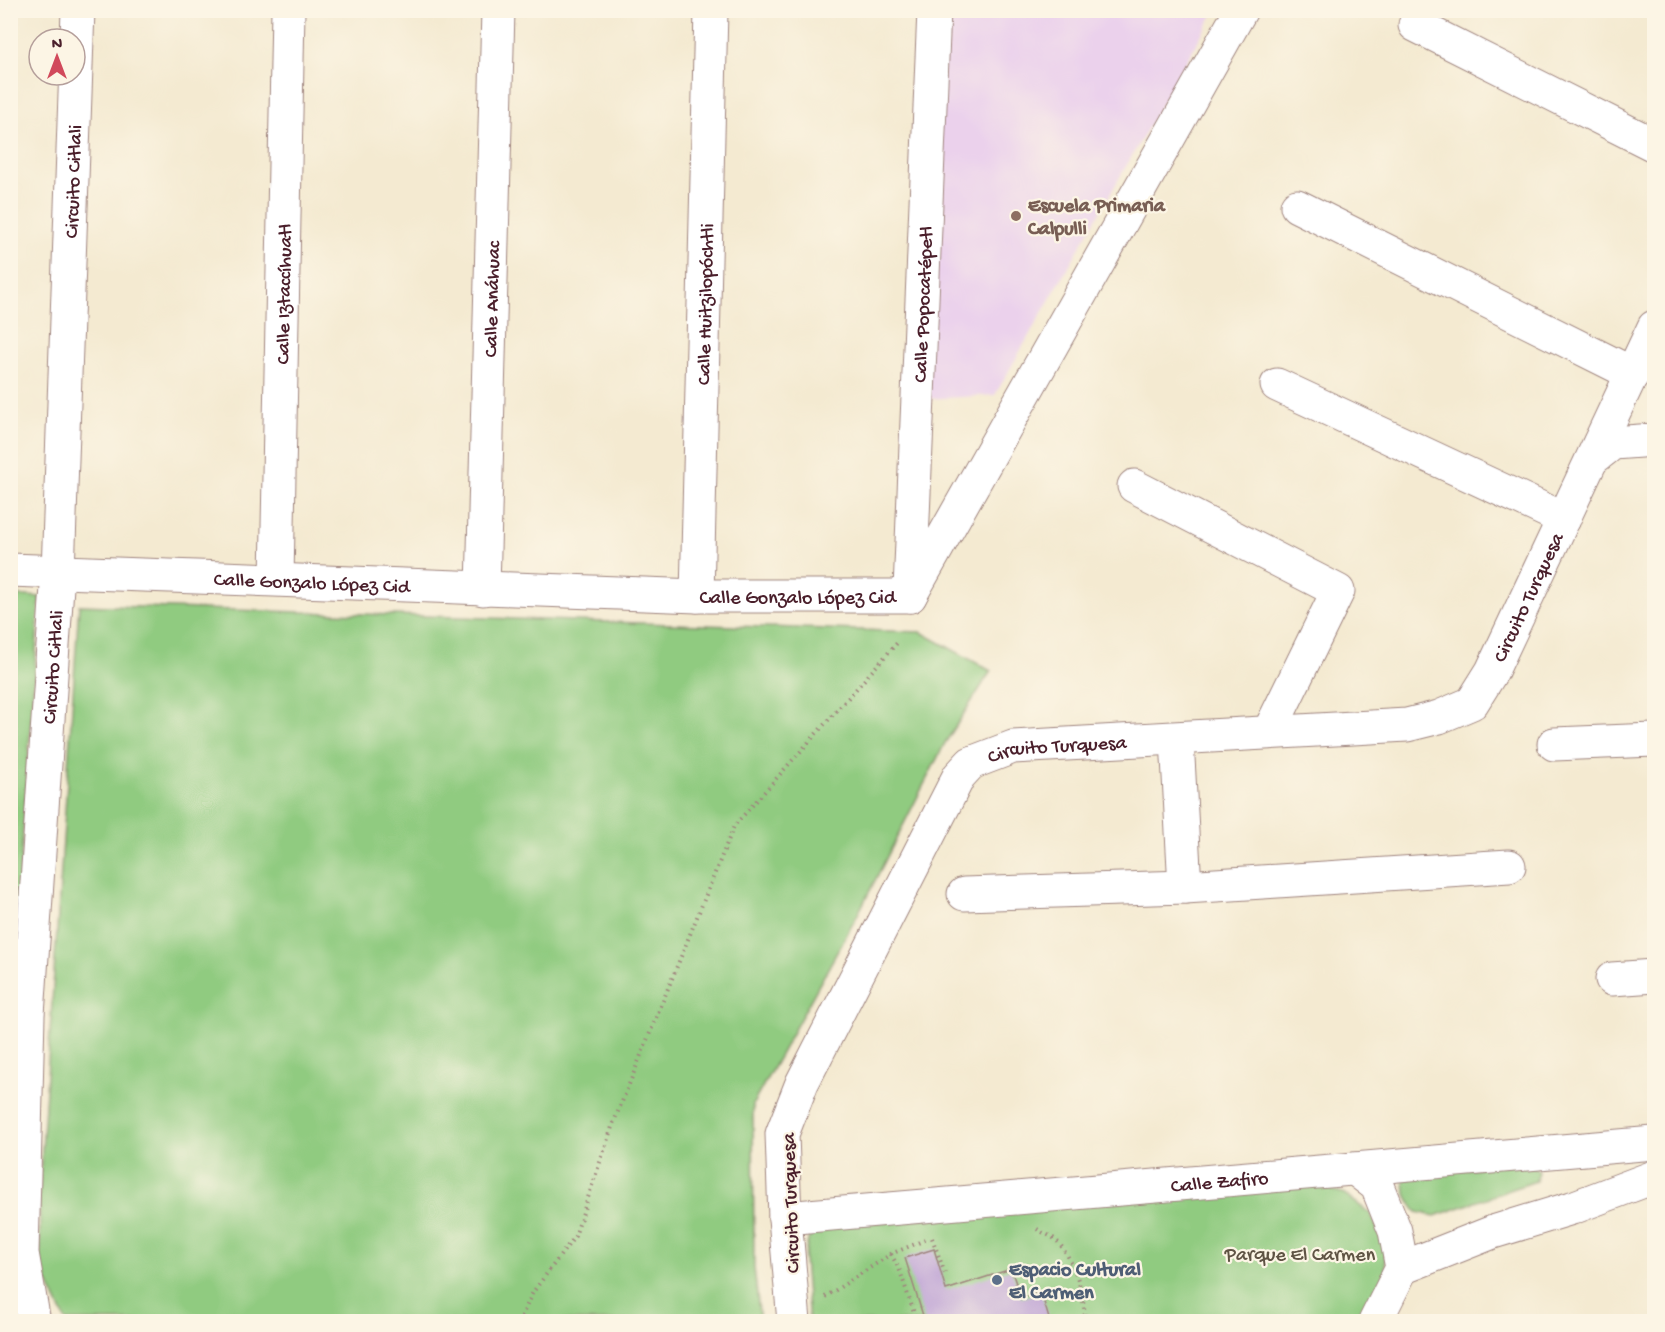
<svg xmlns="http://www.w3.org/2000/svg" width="1665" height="1332" font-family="'Gochi Hand',sans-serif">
<rect width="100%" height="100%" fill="#fcf5e5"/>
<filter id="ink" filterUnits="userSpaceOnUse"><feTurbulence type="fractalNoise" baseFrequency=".0167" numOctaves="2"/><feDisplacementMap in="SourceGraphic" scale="12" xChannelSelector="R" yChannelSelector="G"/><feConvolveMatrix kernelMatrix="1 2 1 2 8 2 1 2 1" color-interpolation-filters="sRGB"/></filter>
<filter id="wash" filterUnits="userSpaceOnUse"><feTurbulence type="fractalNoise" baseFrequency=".008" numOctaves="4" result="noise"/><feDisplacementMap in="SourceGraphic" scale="24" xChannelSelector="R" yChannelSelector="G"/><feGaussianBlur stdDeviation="1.35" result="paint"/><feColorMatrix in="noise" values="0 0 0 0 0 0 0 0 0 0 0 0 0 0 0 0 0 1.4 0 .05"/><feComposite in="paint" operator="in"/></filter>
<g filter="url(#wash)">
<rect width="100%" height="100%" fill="#f4ead1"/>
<path fill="#ebd1ec" d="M946,11H1215L995,395L926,399Z"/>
<path fill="#90cb80" stroke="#6d7556" stroke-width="1.5" d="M11,595L40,597L11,996Z
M79,605L921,632L991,671L945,743L857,916L753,1104L754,1268L760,1321H66L41,1268L39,1194Z
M1531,1162L1539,1172L1536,1181L1435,1216L1417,1212C1407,1200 1403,1191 1404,1175Z
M1309,1184L1343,1193L1371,1214L1385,1246L1386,1278L1365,1321L809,1322L804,1259L809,1236L829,1226Z"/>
<g id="blocks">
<path fill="#ba9ed4" d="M934,1249L946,1290L1011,1269L1021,1298L1041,1292L1050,1322H925L905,1258Z"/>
</g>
</g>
<g filter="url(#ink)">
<use href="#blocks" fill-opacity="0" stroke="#9f847e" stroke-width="1.5"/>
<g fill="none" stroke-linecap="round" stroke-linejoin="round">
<g stroke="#9f847e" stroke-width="35">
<g id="minor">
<path d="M1415,25L1654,145"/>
<path d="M1297,206L1633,374"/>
<path d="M1277,385L1564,519"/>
<path d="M1595,457L1613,443L1654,440"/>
<path d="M1134,486L1338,591L1270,730"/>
<path id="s1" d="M10,570L697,596H910"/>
<path id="s2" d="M277,579L288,10"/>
<path id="s3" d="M483,589L498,10"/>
<path id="s4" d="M910,590L934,10"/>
<path id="s5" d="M697,596L711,10"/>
<path d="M910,596L1241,10"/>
<path d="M1177,739L1185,887"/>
<path d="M1554,744L1654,740"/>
<path d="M964,894L1185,887L1509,866"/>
<path d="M1612,979L1654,976"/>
<path d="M1355,1169L1377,1186L1395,1231L1402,1268L1375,1322"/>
<path id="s6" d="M785,1218L1654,1143"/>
<path d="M1402,1268L1493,1232L1572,1208L1654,1177"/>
<path id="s7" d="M34,1322L22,1253L28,1015L58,572L78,10"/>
<path id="s8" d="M794,1322L785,1218L782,1134L802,1083L959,776L971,763L1013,747L1407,725L1439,717L1472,703L1492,671L1654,327"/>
</g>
</g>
<path stroke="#9f847e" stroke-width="4" stroke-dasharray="1.5 4.5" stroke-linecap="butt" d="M1037,1229C1043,1233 1052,1236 1057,1241C1075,1261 1085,1296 1085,1322
M932,1238L946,1276
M891,1254L900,1271L917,1322
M825,1297L891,1254L925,1240
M519,1322L533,1292L575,1236L613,1124L734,826L897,643"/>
<use href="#minor" stroke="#fff" stroke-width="33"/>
</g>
</g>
<circle fill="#8d6e63" stroke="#fcf5e5" stroke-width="2" cx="1016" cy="216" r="6"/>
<circle fill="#5c6f8a" stroke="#fcf5e5" stroke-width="2" cx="997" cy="1280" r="6"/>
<g text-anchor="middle" stroke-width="4.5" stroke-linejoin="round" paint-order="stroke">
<g font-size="20" fill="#4a1f2b" stroke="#fcf5e5">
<text dy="7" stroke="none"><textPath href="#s7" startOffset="1143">Circuito Citlali</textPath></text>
<text dy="7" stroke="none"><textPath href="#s2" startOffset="285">Calle Iztaccíhuatl</textPath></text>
<text dy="7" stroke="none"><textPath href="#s3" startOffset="290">Calle Anáhuac</textPath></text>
<text dy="7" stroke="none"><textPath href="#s5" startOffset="292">Calle Huitzilopóchtli</textPath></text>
<text dy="7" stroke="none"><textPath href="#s4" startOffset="286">Calle Popocatépetl</textPath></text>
<text dy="7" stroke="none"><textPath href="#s1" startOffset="302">Calle Gonzalo López Cid</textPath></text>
<text dy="7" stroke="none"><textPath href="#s1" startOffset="788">Calle Gonzalo López Cid</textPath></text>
<text dy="7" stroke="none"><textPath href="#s8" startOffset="1234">Circuito Turquesa</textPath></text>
<text dy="7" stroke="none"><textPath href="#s7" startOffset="657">Circuito Citlali</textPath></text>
<text dy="7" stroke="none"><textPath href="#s8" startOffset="694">Circuito Turquesa</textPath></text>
<text dy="7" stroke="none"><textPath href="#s6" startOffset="436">Calle Zafiro</textPath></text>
<text transform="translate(789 1203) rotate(-92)" y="7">Circuito Turquesa</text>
</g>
<g font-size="20" font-weight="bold" fill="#785e54" stroke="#fcf5e5" text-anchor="start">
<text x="1028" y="211">Escuela Primaria<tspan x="1028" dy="23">Calpulli</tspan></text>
</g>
<g font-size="20" fill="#5f5344" stroke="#fcf5e5">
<text x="1300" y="1260">Parque El Carmen</text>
</g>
<g font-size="20" font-weight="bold" fill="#4e5e75" stroke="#fcf5e5" text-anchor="start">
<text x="1009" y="1275">Espacio Cultural<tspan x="1009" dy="23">El Carmen</tspan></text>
</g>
</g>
<rect width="1665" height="1332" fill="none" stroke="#fcf5e5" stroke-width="36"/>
<g transform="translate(57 57)"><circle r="28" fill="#fcf5e5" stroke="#b59f9b" stroke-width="1.5"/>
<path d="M0-4.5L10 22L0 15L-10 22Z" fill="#d1495b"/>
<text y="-9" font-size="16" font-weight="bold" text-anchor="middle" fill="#4a1f2b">N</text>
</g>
</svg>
